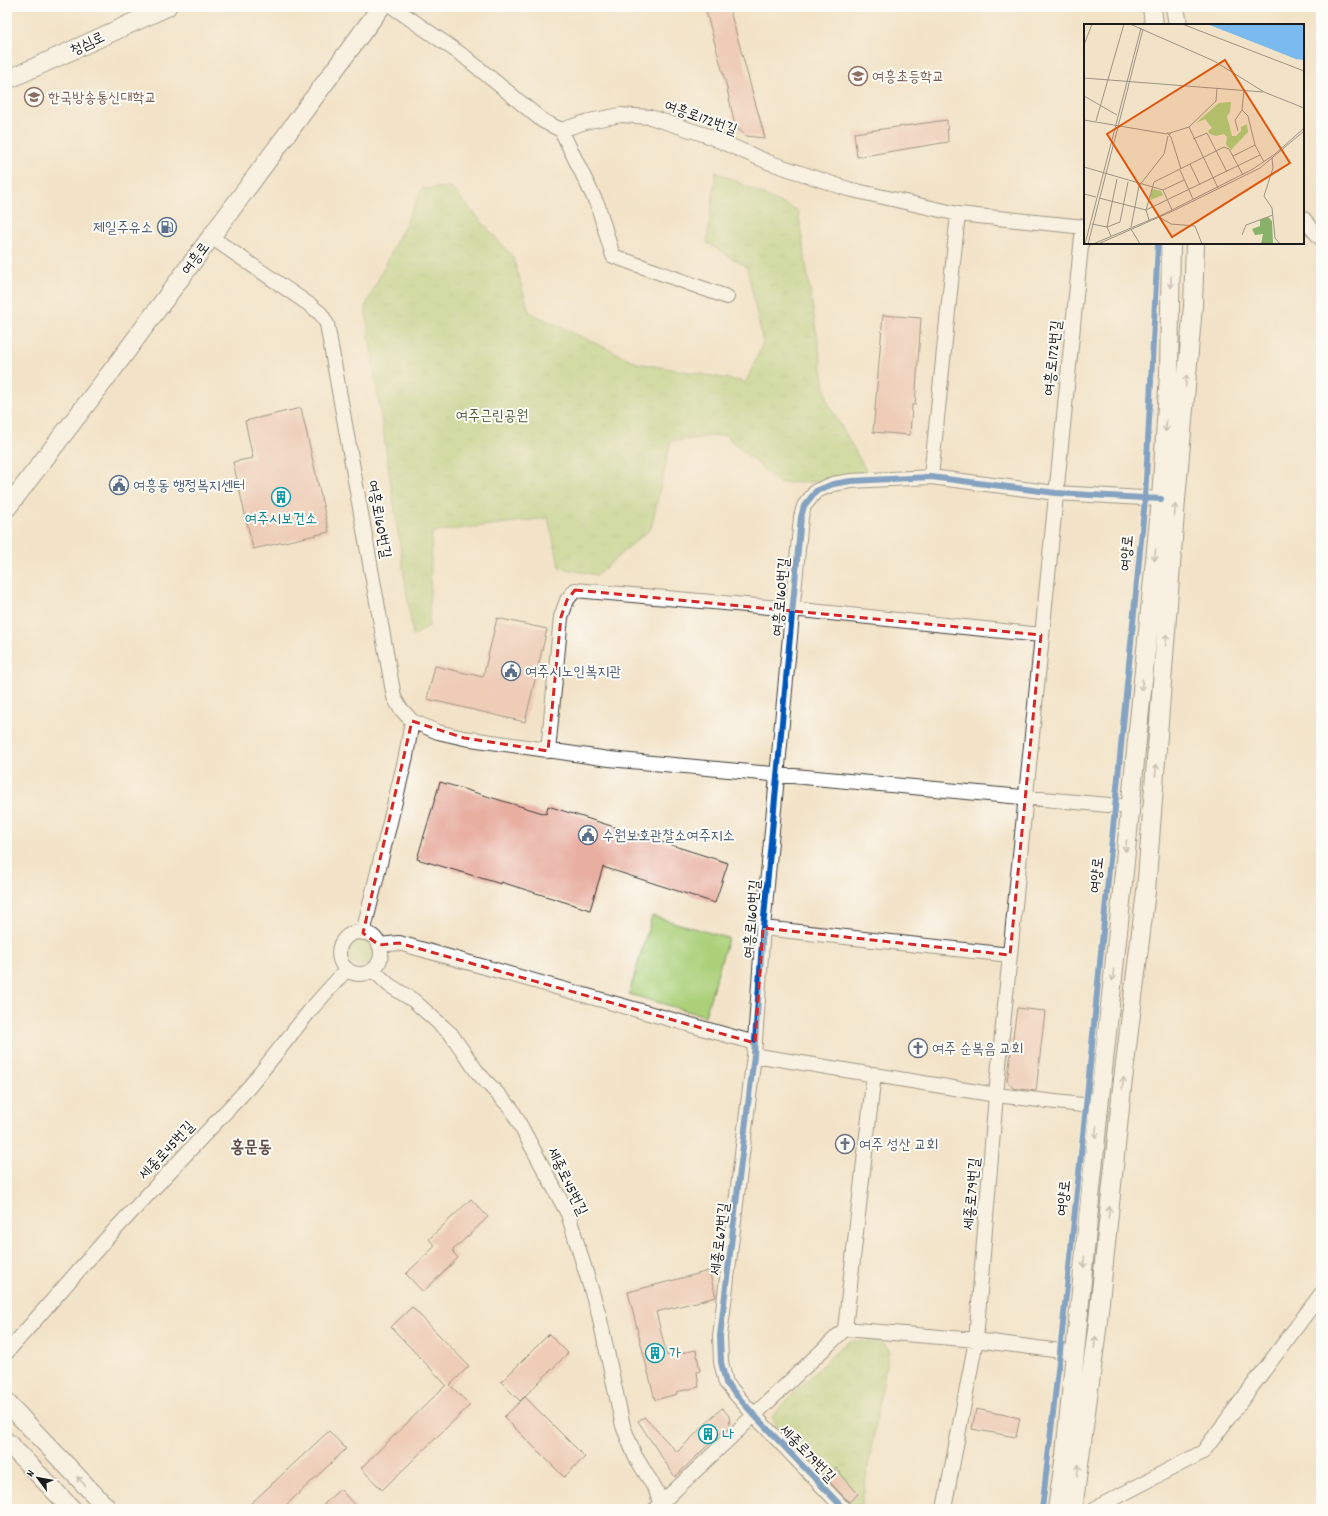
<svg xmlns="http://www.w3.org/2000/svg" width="1328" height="1516" font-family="Dekko,'Poor Story',sans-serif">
<defs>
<pattern id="park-tufts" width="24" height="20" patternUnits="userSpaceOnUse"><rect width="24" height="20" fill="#abd079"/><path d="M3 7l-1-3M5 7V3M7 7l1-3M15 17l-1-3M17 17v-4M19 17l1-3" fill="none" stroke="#93b268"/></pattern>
</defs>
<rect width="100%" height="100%" fill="#fdfcf7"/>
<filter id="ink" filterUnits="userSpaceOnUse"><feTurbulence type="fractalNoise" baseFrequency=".025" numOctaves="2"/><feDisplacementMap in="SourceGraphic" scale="8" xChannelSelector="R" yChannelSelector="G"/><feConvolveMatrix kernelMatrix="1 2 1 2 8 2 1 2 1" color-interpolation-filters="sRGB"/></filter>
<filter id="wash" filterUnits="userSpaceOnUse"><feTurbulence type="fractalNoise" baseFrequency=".012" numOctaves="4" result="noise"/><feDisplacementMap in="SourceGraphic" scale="16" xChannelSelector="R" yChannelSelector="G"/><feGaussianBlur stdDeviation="0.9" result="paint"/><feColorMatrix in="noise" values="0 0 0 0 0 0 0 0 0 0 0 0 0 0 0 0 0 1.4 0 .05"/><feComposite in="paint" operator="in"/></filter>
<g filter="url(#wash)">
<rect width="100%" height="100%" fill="#f2e3c8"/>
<path fill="#abd079" stroke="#64764a" d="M652,916L728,938L705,1016L629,994Z
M347 953a13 13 0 1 1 26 0a13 13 0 1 1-26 0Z"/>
<path fill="url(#park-tufts)" stroke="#64764a" d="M716,172L798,211L827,401L868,474L810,482L779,483L725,435L671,441L651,528L597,575L560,568L548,518L432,532L429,626L413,636L365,307L422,189L451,187L513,257L529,312L638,363L746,382L763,343L747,267L707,243Z
M855,1341C865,1342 882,1340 889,1349L861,1507L858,1509L846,1504L780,1433L772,1417L777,1410L841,1347L849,1342Z"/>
<g id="blocks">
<path fill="#e8afa1" d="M705,7H729L765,138L746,136L735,126L726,84Z
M947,120L948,142L857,157L854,133Z
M883,315L921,318L915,405H912L910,435L873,432Z
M301,408L329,532L253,549L233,462L253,458L245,421Z
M497,618L547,629L525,722L427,699L435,666L483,677Z
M440,782L546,814L548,806L728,863L715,903L603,867L590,910L501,882V884L417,859Z
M1017,1008L1045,1011L1036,1091L1013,1088L1007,1081Z
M471,1199L488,1217L452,1251L458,1258L423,1292L406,1274L435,1246L429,1239Z
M709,1271L716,1297L656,1312L667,1356L696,1350L700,1371L697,1372L699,1387L676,1392L677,1394L655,1400L628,1292Z
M412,1307L469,1366L450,1385L470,1405L382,1490L361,1468L446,1385L391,1327Z
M549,1334L568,1353L520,1401L501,1382Z
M525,1397L585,1457L564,1477L504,1417Z
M722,1408L729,1416L730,1424L675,1477L638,1421L644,1417L677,1452Z
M976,1409L1020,1418L1016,1437L972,1429Z
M329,1431L346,1449L282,1509H245Z
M836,1468L858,1494L849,1502L825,1477Z
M340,1489L358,1509H319Z"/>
</g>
</g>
<g filter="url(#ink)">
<use href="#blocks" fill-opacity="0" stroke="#3c3a36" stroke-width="1"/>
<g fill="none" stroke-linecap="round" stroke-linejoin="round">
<g stroke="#3c3a36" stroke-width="16">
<path id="minor" d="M393,7L465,57L543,121L561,130L589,121L621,115L650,117L706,135L768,162L848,189L958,214L1085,227
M561,130L598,206L613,256L727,297
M1303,218L1321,239
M211,237L310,305L321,314L327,324L394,697L400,708L412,721L438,732L464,738L609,759L1130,807
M931,477L958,214
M548,751L561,617L567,600L575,590L792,609L1041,635
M763,928L1010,955
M339 953a21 21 0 1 1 42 0a21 21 0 1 1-42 0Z
M363,933L406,756L412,721
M379,945L399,943L755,1043
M373,970L389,985L413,1000L451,1034L478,1073L511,1108L568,1214L599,1315L623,1426L635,1456L656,1490L662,1509
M754,1055L996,1095L1099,1107
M845,1329L874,1074
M7,1352L108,1237L250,1086L312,1008L347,969
M655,1509L845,1329L976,1340L1076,1353
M844,1509L754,1415L726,1383L721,1362L720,1336L754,1055L763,928L801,517L804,506L816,491L833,484L851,481L931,477L1056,493L1161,499
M944,1509L976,1340L996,1095L1083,226
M1094,1509L1203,1452L1321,1294"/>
</g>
<g stroke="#3c3a36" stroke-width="20">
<path id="tertiary" d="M1152,7L1154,25
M1175,7L1178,25
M7,80L167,7
M7,508L114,368L381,7
M7,1403L108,1509
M7,1442L72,1509
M1057,1509L1065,1455L1099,1107L1119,922L1161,499L1169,374L1171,243
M1073,1509L1097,1330L1122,1088L1146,891L1176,500L1193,306L1195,243"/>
</g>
<use href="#minor" stroke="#fff" stroke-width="14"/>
<use href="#tertiary" stroke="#fff" stroke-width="18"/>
<g stroke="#fdfcf7" stroke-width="8">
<path id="cycleway" d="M844,1509L754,1415L726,1383L721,1362L720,1336L754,1055L763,928L801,517L804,506L816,491L833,484L851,481L931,477L1056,493L1161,499
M1042,1509L1060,1352L1086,1106L1145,499L1158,243"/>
</g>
<use href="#cycleway" stroke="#0057b8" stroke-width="6"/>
</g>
<defs><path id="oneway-shaft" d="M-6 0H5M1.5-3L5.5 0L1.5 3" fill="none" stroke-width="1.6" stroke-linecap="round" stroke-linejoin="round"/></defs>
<g stroke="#999">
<use href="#oneway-shaft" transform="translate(1171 282) rotate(90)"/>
<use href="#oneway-shaft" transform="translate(1186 381) rotate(-85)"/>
<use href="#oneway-shaft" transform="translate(1166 426) rotate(94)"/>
<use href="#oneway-shaft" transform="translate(1175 510) rotate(-86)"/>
<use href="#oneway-shaft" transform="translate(1155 555) rotate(96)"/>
<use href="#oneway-shaft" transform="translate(1166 640) rotate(-86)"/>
<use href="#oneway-shaft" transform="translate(1142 685) rotate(95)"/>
<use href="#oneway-shaft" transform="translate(1156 770) rotate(-85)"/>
<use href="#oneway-shaft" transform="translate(1126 846) rotate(95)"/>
<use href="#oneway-shaft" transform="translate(1113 975) rotate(96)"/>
<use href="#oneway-shaft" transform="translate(1123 1083) rotate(-83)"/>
<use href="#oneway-shaft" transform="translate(1096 1132) rotate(95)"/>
<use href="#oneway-shaft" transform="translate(1109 1212) rotate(-84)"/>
<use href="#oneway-shaft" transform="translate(1084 1262) rotate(95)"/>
<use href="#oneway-shaft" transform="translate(1095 1342) rotate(-82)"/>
<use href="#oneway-shaft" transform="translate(1078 1470) rotate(-82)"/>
<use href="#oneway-shaft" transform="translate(81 1481) rotate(-134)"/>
</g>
</g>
<path d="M0 0H1328V1516H0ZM575,590L1041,635L1010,955L763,928L755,1043L399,943L379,945L363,933L412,721L464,738L548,751L561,617L567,600Z" fill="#f2e3c8" fill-opacity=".55" fill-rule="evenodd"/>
<path fill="none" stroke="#d62828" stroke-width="3" stroke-dasharray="8 5" stroke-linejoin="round" d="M575,590L1041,635L1010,955L763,928L755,1043L399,943L379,945L363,933L412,721L464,738L548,751L561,617L567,600Z"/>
<defs>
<g id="school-ring" transform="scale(1)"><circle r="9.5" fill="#fdfcf7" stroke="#8d6e63" stroke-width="1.5"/><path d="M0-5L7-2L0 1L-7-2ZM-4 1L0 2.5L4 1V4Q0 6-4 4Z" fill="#8d6e63"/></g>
<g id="university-ring" transform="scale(1)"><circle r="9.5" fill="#fdfcf7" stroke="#8d6e63" stroke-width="1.5"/><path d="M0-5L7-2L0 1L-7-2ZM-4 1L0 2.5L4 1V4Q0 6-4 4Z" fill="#8d6e63"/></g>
<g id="fuel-ring" transform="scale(1)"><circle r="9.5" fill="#fdfcf7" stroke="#5c6f8a" stroke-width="1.5"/><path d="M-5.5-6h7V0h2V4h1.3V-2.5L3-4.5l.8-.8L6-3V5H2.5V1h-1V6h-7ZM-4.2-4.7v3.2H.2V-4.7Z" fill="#5c6f8a"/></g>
<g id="civic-ring" transform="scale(1)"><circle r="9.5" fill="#fdfcf7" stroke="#5c6f8a" stroke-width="1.5"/><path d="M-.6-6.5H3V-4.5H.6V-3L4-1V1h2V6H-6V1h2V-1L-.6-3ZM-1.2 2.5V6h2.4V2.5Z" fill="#5c6f8a"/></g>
<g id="building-ring" transform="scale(1)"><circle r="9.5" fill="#fdfcf7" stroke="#0f9aa8" stroke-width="1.5"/><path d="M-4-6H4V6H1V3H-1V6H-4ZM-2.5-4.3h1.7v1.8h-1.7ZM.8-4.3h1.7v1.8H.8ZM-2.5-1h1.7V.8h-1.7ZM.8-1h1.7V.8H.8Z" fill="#0f9aa8"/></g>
<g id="church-ring" transform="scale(1)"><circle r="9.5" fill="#fdfcf7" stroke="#6b7280" stroke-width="1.5"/><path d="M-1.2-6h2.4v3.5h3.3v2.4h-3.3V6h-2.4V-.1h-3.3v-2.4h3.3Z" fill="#6b7280"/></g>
</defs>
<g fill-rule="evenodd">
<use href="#school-ring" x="858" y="76"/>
<use href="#university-ring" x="34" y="97"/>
<use href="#fuel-ring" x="167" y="227"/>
<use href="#civic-ring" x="119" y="485"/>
<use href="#building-ring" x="281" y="497"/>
<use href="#civic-ring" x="511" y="671"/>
<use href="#civic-ring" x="588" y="835"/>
<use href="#church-ring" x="918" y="1048"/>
<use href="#church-ring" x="845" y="1144"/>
<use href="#building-ring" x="655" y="1353"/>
<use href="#building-ring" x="708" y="1434"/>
</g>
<g text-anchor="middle" stroke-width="4" stroke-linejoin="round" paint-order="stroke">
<g font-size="15" fill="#1c1c1c" stroke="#fdfcf7">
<text transform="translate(87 43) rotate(-25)" y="5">청심로</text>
<text transform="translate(701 117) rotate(20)" y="5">여흥로172번길</text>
<text transform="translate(195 258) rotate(-53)" y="5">여흥로</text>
<text transform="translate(1052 358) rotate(-84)" y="5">여흥로172번길</text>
<text transform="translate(380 519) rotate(80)" y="5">여흥로160번길</text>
<text transform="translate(1126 553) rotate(-85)" y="5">여양로</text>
<text transform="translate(780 597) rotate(-85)" y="5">여흥로160번길</text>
<text transform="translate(1096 875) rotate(-84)" y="5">여양로</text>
<text transform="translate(751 919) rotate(-85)" y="5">여흥로160번길</text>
<text transform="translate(166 1150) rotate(-47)" y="5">세종로45번길</text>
<text transform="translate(568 1181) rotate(64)" y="5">세종로45번길</text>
<text transform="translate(971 1194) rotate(-85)" y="5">세종로79번길</text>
<text transform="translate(1063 1198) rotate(-84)" y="5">여양로</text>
<text transform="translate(719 1239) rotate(-83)" y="5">세종로67번길</text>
<text transform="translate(808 1453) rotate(46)" y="5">세종로79번길</text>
</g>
<g font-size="15" fill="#785e54" stroke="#fdfcf7" text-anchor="start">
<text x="872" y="81">여흥초등학교</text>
<text x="48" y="102">한국방송통신대학교</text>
</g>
<g font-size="15" fill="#4e5e75" stroke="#fdfcf7" text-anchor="start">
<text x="153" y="232" text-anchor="end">제일주유소</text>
<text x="133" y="490">여흥동 행정복지센터</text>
<text x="525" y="676">여주시노인복지관</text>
<text x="602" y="840">수원보호관찰소여주지소</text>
</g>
<g font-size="15" fill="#4e5b3d" stroke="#fdfcf7">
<text x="492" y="420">여주근린공원</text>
</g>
<g font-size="15" fill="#0d838f" stroke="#fdfcf7" text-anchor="start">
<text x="281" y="523" text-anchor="middle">여주시보건소</text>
<text x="669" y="1358">가</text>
<text x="722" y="1439">나</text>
</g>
<g font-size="15" fill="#5b616d" stroke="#fdfcf7" text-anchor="start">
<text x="932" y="1053">여주 순복음 교회</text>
<text x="859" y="1149">여주 성산 교회</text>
</g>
<g font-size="17" font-weight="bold" fill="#634f4b" stroke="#fdfcf7">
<text x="251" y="1152">홍문동</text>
</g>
</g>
<g transform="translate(1084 24)">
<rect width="220" height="220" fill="#f2e3c8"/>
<path d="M184,193L188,197L189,219L177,220L179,210L171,211L168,205L176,202V196Z" fill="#88b269"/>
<path d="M147,78L146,88L143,92L148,112H152L157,107V103L163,100L164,108L147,126L142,120L143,113L140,110L132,112L126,110L124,107L128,104L121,95L112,99L135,79ZM68,165L77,167L79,171L66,176Z" fill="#abd079"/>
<path d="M123,0H220V36L212,35Z" fill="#7bbaee"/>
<path fill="none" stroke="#9c9383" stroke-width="1" d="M46,0L130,37L180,68L220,84M98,0L220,47M0,21L8,0M0,54L179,68M133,64L132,77L105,103L134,164M160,66L158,86L164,92L171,121L180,138M0,72L33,91M0,96L83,110M12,97L40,0M154,107L151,96L158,86M86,109L105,103M86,111V109H83L87,113L97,145M109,115L123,109L143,148M149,132L171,121M188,134L189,144L180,172L188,184L191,214L196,220M106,140L116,161M0,143L79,166L88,186M96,146L109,175M79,166L100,156M0,170L12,173M15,174L62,186L176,131M75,193L87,200L111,202L118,220M65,196L62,186L70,158L140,123L145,125L159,151M8,200L23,203L36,198L44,158M47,203L55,162L80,130L84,112M47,205L56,220M158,211L162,201L189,191M27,212L23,203L33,155M1,220L57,4M4,220L59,5M9,220L80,190L169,145L191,130L220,104M14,220L91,186L176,144L220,107"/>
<path fill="#de560d" fill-opacity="0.15" stroke="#de560d" stroke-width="2" d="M141,36L206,139L88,213L23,110Z"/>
<rect width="220" height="220" fill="none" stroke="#1c1c1c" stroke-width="2"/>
</g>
<rect width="1328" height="1516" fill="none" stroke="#fdfcf7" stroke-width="24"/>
<g transform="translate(38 1478) rotate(302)" stroke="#fdfcf7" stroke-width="3" paint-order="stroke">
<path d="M0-3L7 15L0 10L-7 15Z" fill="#1c1c1c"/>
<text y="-6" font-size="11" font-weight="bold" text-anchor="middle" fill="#1c1c1c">N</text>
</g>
</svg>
